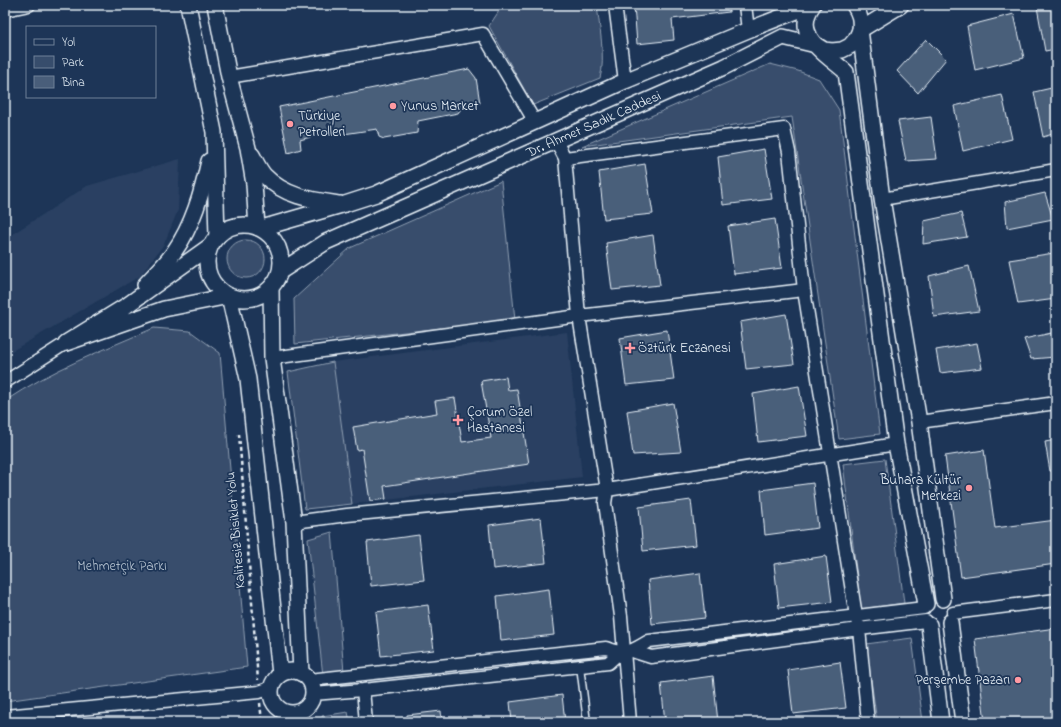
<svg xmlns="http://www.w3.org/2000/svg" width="1061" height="727" font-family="'Indie Flower',sans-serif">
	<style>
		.built { fill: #2a4162 }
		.green { fill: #374d6c; stroke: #909fb2 }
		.building { fill: #495e7a; stroke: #e8f1f8 }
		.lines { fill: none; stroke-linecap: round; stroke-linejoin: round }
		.service-casing { stroke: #e8f1f8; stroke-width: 9 }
		.minor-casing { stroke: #e8f1f8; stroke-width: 15 }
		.tertiary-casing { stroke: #e8f1f8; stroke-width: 18 }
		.path { stroke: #e8f1f8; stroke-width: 2.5; stroke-dasharray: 4 3; stroke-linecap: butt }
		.service { stroke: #1d3557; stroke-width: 6 }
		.minor { stroke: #1d3557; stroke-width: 12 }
		.tertiary { stroke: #1d3557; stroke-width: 15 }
		.poi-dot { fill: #ff9aa2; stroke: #1d3557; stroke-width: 1.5 }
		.labels { text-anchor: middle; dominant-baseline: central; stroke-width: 3.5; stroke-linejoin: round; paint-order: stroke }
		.poi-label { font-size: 14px; fill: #e8f1f8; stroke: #1d3557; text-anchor: start }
		.street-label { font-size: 14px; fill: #e8f1f8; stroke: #1d3557 }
		.park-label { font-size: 14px; fill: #b3c0ce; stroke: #1d3557 }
	</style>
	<rect width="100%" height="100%" fill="#1d3557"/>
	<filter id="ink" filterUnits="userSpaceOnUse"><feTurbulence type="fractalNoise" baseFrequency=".025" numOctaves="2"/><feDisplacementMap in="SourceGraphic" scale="8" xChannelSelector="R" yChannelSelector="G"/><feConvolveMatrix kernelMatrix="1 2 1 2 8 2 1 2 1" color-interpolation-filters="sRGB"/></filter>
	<g filter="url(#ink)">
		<path class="built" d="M180,159L178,210L164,244L140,276L5,355V239L87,186Z
			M567,332L582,477L352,504L333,362Z"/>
		<path class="green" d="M503,5H597C599,25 606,59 600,78L533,105L489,26Z
			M770,64L798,71L819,79L839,110L880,434L839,439L792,117L582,146Z
			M501,181L515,320L295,344L294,299L350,248Z
			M227 259a19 19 0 1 1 38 0a19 19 0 1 1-38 0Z
			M154,328L190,331L220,353L247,667L5,701V401C51,370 103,350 154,328Z
			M333,362L352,504L305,509L288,372Z
			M885,459L904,603L861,609L843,464Z
			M332,532L344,672L323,676L308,539Z
			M912,638L923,722H877L866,644Z
			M348,712L350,722H323L322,716Z"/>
		<path class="building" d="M634,5H729V12L672,19L674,40L637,44Z
			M1045,5H1056V49L1045,51L1037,7Z
			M1014,14L1024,58L975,70L967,26Z
			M926,39L946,59L918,93L897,71Z
			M469,69L476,78L480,103L463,106L458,113L418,121L417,133L384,139L379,137L377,129L337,135L331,131L300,140L301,149L288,153L279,107Z
			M1056,87V133L1043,137L1034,92Z
			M1002,95L1012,139L963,151L954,106Z
			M931,117L937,159L906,161L898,121Z
			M764,149L772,199L723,205L718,157Z
			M645,164L653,214L604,219L599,172Z
			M1045,193L1053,219L1007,228L1005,202Z
			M961,213L967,237L923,244L924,221Z
			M775,219L782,268L734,274L728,226Z
			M653,235L660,285L612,290L606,243Z
			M1054,253L1056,267V299L1018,304L1009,260Z
			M969,266L979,311L934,317L929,276Z
			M786,314L794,364L746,369L740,322Z
			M667,330L674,380L626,385L620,338Z
			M1056,332V357L1031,359L1024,339Z
			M977,343L982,368L940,373L936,350Z
			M506,377L508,390L517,389L529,464L384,486L386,499L370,501L362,449L357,450L353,427L437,413L435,401L455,398L462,442L491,438L481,381Z
			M799,386L807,436L758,442L753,394Z
			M673,403L681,452L633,455L627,411Z
			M1056,440V471H1050L1045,442Z
			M984,450L995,528L1056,520V564L961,577L945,456Z
			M813,483L818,528L765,535L761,490Z
			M691,500L696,545L643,551L639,507Z
			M541,518L546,563L493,569L489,525Z
			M419,535L424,580L371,586L367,542Z
			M826,556L832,602L779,608L774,564Z
			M700,573L705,618L652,624L648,580Z
			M549,589L554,635L501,641L497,596Z
			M428,605L434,650L381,656L376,612Z
			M1056,628V722H985L975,639Z
			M840,662L846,708L793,714L788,670Z
			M713,676L718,722H665L661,683Z
			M562,695L565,722H512L510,702Z
			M441,711L442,722H407V715Z"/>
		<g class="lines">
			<defs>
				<path id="service" d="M580,666L587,722"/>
				<path id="minor" d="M615,5L625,81
					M745,5L748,30
					M5,10L29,5
					M229,77L483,34L535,122
					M556,141L565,158L579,316L607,490L605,503L621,616L630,722
					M565,158L784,129L789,152L804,290L856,616L859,629L868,722
					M882,199L1056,170
					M272,358L579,316L804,290
					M5,382L66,343
					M919,422L1056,403
					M294,522L347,515L607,490L896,444
					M953,613L1056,600
					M632,651L651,657L859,629L926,621
					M309,680L606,648C627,656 630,652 649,641L924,608
					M363,690L366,722
					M313,694L363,690L608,663L619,653
					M5,716L259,692L271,688"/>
				<g id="tertiary">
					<path d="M188,5L214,132L217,237"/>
					<path d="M215,5L229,77L248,148L254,184L257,227"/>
					<path d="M813,5C791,35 826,54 846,72L896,444L926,604"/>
					<path d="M854,5C860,14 861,20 860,30L882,199L919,422L943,599"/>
					<path d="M252,155C256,162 260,171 265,176C285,197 313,200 340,204"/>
					<circle cx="244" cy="262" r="37"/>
					<path d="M262,228L345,204L376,194L625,81L748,30L812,5"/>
					<path d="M210,246L126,306L66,343L164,309L229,296L248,379L280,674"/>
					<path id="s1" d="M281,271L326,242L724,67L783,37L816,45L824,50L832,51L842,50L850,46L856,39L860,30L901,5"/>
					<path d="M145,285C155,274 166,264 174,252C193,225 202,193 209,161"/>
					<path d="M271,288L272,358L294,522L301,673"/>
					<path d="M950,622L963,722"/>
					<path d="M929,625L941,722"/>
					<circle cx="292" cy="692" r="21"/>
				</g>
			</defs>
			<use href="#service" class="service-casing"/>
			<use href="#minor" class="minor-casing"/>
			<use href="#tertiary" class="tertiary-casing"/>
			<path class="path" d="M239,434L258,680
				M260,703L262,722"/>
			<use href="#service" class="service"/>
			<use href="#minor" class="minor"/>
			<use href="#tertiary" class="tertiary"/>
		</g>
	</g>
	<g class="poi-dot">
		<circle cx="393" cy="106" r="4"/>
		<circle cx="290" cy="124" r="4"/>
		<path d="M628 342h4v4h4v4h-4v4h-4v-4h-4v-4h4z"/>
		<path d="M456 414h4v4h4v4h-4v4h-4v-4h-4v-4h4z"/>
		<circle cx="969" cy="488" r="4"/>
		<circle cx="1018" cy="680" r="4"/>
	</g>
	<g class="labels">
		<g class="poi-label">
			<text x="401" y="106">Yunus Market</text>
			<text x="298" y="116">Türkiye<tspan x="298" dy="16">Petrolleri</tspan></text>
			<text x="638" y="348">Öztürk Eczanesi</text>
			<text x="467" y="412">Çorum Özel<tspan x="467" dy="16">Hastanesi</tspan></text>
			<text x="961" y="480" text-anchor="end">Buhara Kültür<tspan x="961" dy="16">Merkezi</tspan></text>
			<text x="1010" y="680" text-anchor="end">Perşembe Pazarı</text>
		</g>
		<g class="street-label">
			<text stroke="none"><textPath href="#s1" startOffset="346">Dr. Ahmet Sadık Caddesi</textPath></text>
			<text transform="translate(236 530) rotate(-95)">Kalitesiz Bisiklet Yolu</text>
		</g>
		<g class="park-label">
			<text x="122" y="566">Mehmetçik Parkı</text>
		</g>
	</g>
	<rect width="1061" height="727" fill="none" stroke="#1d3557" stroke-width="20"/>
	<rect x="10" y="10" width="1041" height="707" fill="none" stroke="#e8f1f8" stroke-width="1.5" filter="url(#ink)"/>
	<rect x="26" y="26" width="130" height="72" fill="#1d3557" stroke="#6e8097"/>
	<rect x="34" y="39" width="20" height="6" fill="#1d3557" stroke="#6e8097"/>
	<text x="62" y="46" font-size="12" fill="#e8f1f8">Yol</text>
	<rect x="34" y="56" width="20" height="12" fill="#374d6c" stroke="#6e8097"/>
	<text x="62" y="66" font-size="12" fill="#e8f1f8">Park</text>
	<rect x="34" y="76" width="20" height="12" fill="#495e7a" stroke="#6e8097"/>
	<text x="62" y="86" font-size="12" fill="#e8f1f8">Bina</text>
</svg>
